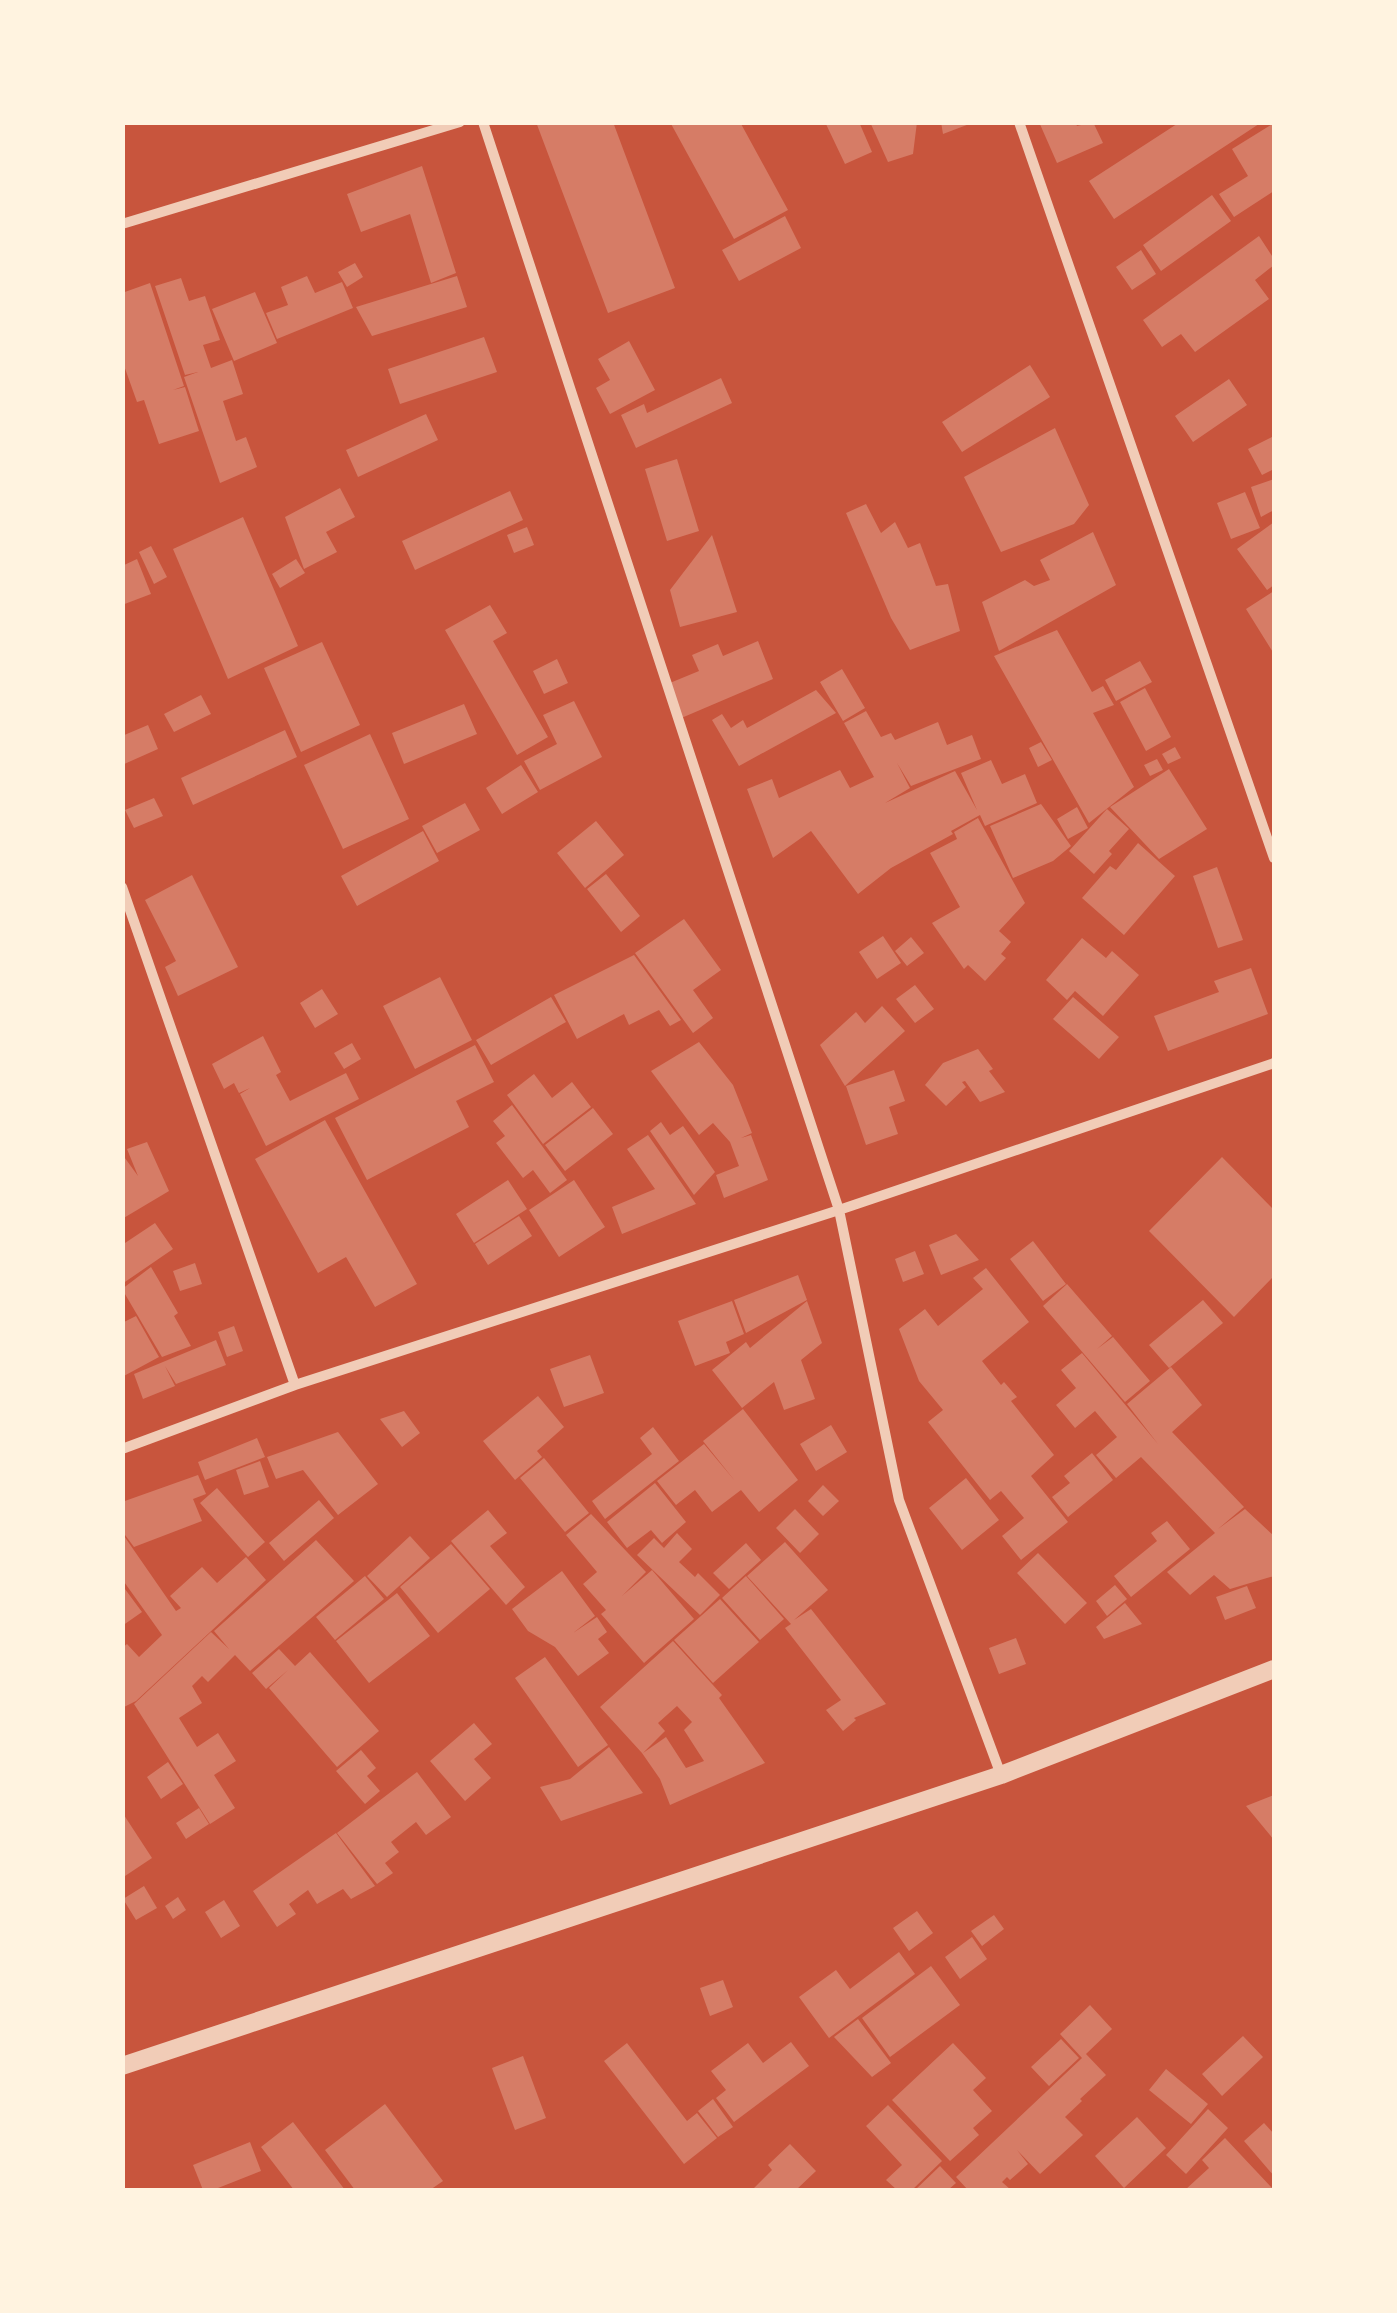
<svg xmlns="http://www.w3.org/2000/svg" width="1397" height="2313" font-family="'Fira Sans',sans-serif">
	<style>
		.building { fill: #d67c66; fill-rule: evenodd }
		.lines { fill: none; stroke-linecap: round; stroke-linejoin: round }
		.minor { stroke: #f1ccb7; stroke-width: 10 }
		.tertiary { stroke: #f1ccb7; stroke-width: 18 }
	</style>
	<rect width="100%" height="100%" fill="#c8553d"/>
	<path class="building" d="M536,122H613L675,288L608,313Z
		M670,122H740L788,210L734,239Z
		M825,122H859L872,152L845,164Z
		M870,122H917L913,154L888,162Z
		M941,122H972V123L943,134Z
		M1039,122H1075L1077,126L1093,122L1103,143L1057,163Z
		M1180,122H1262L1114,219L1089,181Z
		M1274,123V191L1234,217L1219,194L1248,176L1232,149Z
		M422,166L456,273L431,283L410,214L361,232L347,194Z
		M1212,195L1231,221L1161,271L1143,245Z
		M785,216L801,248L739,281L722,250Z
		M1259,236L1274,259V265L1255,280L1269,299L1195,352L1181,334L1162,347L1143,320Z
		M1141,250L1156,274L1132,290L1116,267Z
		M355,263L363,277L347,287L338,272Z
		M307,276L315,293L342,282L353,308L277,339L266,313L288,305L281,287Z
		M457,276L467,307L372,336L356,307Z
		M181,278L189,301L205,296L220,340L203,345L211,368L232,360L243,394L223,401L236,441L246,437L257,467L220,483L184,377L198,372L185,375L155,286Z
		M150,283L184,386L173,390L185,387L199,431L159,444L144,400L137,402L122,360V293Z
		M255,292L277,343L234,361L212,309Z
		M484,337L497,372L400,404L388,369Z
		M629,341L655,390L610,414L596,388L610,380L598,359Z
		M1030,365L1050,397L962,452L942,422Z
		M721,378L732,403L636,448L621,415L644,404L647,413Z
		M1229,379L1247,405L1193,442L1175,416Z
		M426,414L438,440L358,477L346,450Z
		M1055,428L1089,505L1074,524L1001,552L964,477Z
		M1274,436V469L1262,475L1248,449Z
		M677,459L699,531L667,541L645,469Z
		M1274,479V510L1261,517L1251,487Z
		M340,488L355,517L326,532L337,552L304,569L285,517Z
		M510,491L523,520L415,570L402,541Z
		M1245,492L1260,528L1231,539L1217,503Z
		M866,504L881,533L895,522L908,548L920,543L936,586L948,584L960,631L910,650L891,618L846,513Z
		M243,517L298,646L228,679L173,549Z
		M1274,522V585L1267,590L1237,549Z
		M527,527L534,545L514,553L507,535Z
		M1093,532L1116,585L999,651L982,602L1025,580L1034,586L1050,580L1040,560Z
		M712,535L737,612L680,627L670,590Z
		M151,546L167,577L154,584L139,552Z
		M137,559L151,594L122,605V566Z
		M296,559L305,573L280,588L272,574Z
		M1274,591V654L1246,609Z
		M490,605L507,633L493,641L548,737L517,755L445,630Z
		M1057,630L1092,692L1103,686L1114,705L1093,713L1134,787L1089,823L994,656Z
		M758,641L773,679L679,719L665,685L699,671L692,655L718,644L723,656Z
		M322,642L360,725L301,752L264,668Z
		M557,659L568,683L544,694L533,671Z
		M1140,661L1152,682L1116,701L1105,680Z
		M842,669L865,708L843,721L820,682Z
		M1145,688L1171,737L1146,751L1120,702Z
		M816,690L836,713L739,766L712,720L722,714L731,728L743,720L747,728Z
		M201,695L211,714L174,732L164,714Z
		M574,701L602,757L540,790L524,761L557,744L543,715Z
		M464,704L477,734L404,764L392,733Z
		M866,711L881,737L891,733L895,740L938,722L947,745L972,735L981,759L911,786L897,763L910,788L885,803L955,771L977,810L961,773L991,760L1002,784L1025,774L1037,803L985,826L980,815L951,831L953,834L891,868L858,894L811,831L773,858L747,789L772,779L779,798L840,770L850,788L874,777L844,723Z
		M148,725L158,749L122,765V736Z
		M285,730L297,757L193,805L181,778Z
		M370,734L409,819L343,849L304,765Z
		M1041,742L1052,760L1038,767L1029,748Z
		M1175,747L1181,758L1168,764L1162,754Z
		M1157,759L1163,770L1150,776L1144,765Z
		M521,765L538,792L502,814L486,788Z
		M1169,769L1207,829L1159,859L1110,807Z
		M154,798L163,816L134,828L125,810Z
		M465,803L480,830L437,853L422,826Z
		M1041,804L1071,846L1053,861L1013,878L990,826Z
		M1077,807L1088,828L1068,839L1057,819Z
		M1107,809L1129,829L1109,851L1112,854L1094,874L1069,851Z
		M978,818L1025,903L999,931L1011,942L1001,954L1006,958L985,981L968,965L964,969L932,923L960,907L930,853L957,839L954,832Z
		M596,821L624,855L585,888L557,853Z
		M423,831L439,861L357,906L341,876Z
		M1138,843L1175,876L1124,935L1082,898L1110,866L1116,870Z
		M1217,867L1243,940L1218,948L1193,876Z
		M606,874L640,916L621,932L587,889Z
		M192,875L238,967L178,996L165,967L176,961L145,900Z
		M684,919L721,970L693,990L713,1018L693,1033L635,953Z
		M883,936L901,963L877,979L859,952Z
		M911,937L924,953L907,966L895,951Z
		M1082,938L1106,958L1112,951L1139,975L1103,1016L1075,991L1067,1000L1046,980Z
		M634,955L681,1020L670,1026L659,1010L629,1025L624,1014L577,1039L554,995Z
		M1251,968L1268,1014L1168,1051L1154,1016L1219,992L1214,981Z
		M440,977L472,1040L415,1069L383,1006Z
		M915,985L934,1009L915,1023L896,999Z
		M322,989L338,1014L315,1028L300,1003Z
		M551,997L566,1022L491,1065L476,1040Z
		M1073,997L1119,1037L1099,1059L1053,1019Z
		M882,1006L905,1031L845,1086L820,1045L856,1012L865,1023Z
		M263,1036L281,1072L276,1075L290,1101L346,1073L359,1099L266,1146L240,1094L250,1088L239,1093L234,1083L224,1089L212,1064Z
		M699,1042L733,1085L752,1133L741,1138L751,1135L768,1180L724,1198L716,1175L739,1166L730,1142L713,1123L699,1135L651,1071Z
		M352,1043L361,1059L344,1069L334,1053Z
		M475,1045L494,1082L456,1101L469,1127L367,1180L335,1118Z
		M978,1049L993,1069L989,1071L1005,1092L980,1102L965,1081L962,1082L966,1087L946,1106L925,1085L943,1063Z
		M894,1070L905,1101L889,1107L898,1134L866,1145L846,1086Z
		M534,1074L552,1098L572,1082L591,1107L543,1144L507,1095Z
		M512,1105L567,1180L550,1193L533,1170L523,1178L496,1143L505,1136L493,1121Z
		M593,1108L613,1134L565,1171L545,1145Z
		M325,1120L417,1284L375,1307L346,1257L318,1273L255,1159Z
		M661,1122L670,1135L683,1126L715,1172L694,1195L650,1131Z
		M648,1135L696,1204L622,1234L612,1207L655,1189L627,1149Z
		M147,1142L169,1191L122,1219V1154L138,1176L127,1149Z
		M1222,1157L1274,1210V1276L1234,1317L1149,1231Z
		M508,1180L527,1209L474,1243L456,1214Z
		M574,1180L605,1227L559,1257L529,1210Z
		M519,1216L532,1236L488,1265L475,1244Z
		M155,1223L173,1249L122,1284V1245Z
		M956,1234L979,1260L941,1275L929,1245Z
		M1033,1241L1066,1284L1043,1301L1010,1259Z
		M915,1251L924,1274L903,1282L895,1259Z
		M195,1263L202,1284L180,1291L173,1271Z
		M151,1267L178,1313L174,1316L191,1346L162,1357L122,1289Z
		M986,1268L1029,1322L982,1361L1001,1385L1004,1382L1017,1397L1011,1401L1054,1455L1031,1476L1068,1522L1021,1560L1002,1536L1024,1518L1001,1491L990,1500L928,1422L943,1410L919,1381L899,1329L925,1309L938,1326L983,1289L973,1278Z
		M798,1275L807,1300L746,1333L734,1300Z
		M1067,1284L1112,1336L1097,1349L1113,1337L1150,1381L1125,1402L1043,1306Z
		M1203,1300L1223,1323L1169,1368L1149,1345Z
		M732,1301L744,1334L726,1342L730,1353L695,1366L678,1321Z
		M807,1301L822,1343L801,1360L815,1399L784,1410L774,1382L742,1408L712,1370L746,1342L750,1348Z
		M136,1316L159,1357L122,1377V1323Z
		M234,1326L243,1351L227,1357L218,1332Z
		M216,1340L226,1365L176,1384L165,1366L175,1386L143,1399L134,1374Z
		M1082,1353L1158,1444L1127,1404L1171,1367L1202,1405L1172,1432L1244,1507L1218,1529L1245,1509L1274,1536V1576L1230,1589L1214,1575L1190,1595L1167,1572L1215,1533L1141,1457L1116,1478L1096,1455L1117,1437L1095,1411L1075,1428L1056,1405L1076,1388L1061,1370Z
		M590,1355L604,1393L564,1407L550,1369Z
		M538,1396L564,1427L537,1451L542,1457L515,1480L483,1441Z
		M743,1409L798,1480L759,1512L741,1490L712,1512L695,1490L676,1505L657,1481L704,1444L735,1481L703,1441Z
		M404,1411L420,1433L402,1447L380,1419Z
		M831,1425L847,1452L816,1471L800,1444Z
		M653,1427L679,1461L605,1519L592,1501L652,1454L640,1438Z
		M338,1432L378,1484L338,1515L303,1470L276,1479L267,1457Z
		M257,1438L265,1457L205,1480L198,1462Z
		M1092,1453L1113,1480L1068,1517L1052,1497L1070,1483L1064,1476Z
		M544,1458L589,1513L565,1532L520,1478Z
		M260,1461L269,1487L244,1495L236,1470Z
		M198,1475L206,1494L193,1499L202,1521L134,1547L122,1531V1502Z
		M966,1478L999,1520L962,1550L929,1508Z
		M655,1483L686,1522L662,1543L651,1530L627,1548L607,1522Z
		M823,1485L839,1501L823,1516L808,1501Z
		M217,1488L265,1542L248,1557L200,1503Z
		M319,1500L334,1518L284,1561L269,1543Z
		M795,1509L819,1534L800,1553L776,1528Z
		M488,1510L507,1533L490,1546L525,1587L506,1605L451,1541Z
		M591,1514L646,1572L622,1596L652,1570L694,1619L644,1663L601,1614L606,1610L583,1584L597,1572L566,1535Z
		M1167,1521L1190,1549L1131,1597L1114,1576L1157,1541L1151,1533Z
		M122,1533L176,1611L181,1608L170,1596L202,1567L217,1583L246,1557L266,1580L136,1701L122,1708V1648L127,1644L139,1657L162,1635L122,1579Z
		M677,1533L692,1549L679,1562L695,1577L698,1573L720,1595L700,1615L637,1555L654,1538L664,1548Z
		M410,1536L430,1558L387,1597L367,1576Z
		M316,1540L354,1581L250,1671L235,1655L208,1682L202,1676L192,1686L202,1703L179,1718L197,1747L218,1733L236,1761L214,1775L235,1808L210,1824L134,1704L211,1632L229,1649L214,1631Z
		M785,1542L828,1590L794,1620L811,1609L886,1704L854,1718L856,1720L843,1731L826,1710L841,1700L785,1628L791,1624L747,1576Z
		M746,1543L761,1560L729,1589L713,1573Z
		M451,1544L490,1589L438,1633L400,1587Z
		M1038,1553L1087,1603L1065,1624L1017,1573Z
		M562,1571L595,1616L573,1633L597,1617L607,1632L598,1639L609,1653L578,1676L555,1647L528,1631L512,1609Z
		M365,1576L384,1599L335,1640L316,1617Z
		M746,1576L784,1619L760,1640L722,1598Z
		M122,1585L142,1612L122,1626Z
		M1115,1585L1127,1599L1107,1616L1096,1601Z
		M1247,1586L1256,1608L1225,1620L1216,1597Z
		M397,1593L430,1636L369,1683L336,1641Z
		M720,1599L759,1642L713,1683L674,1640Z
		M1125,1603L1142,1624L1104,1639L1096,1627Z
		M1016,1638L1026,1664L999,1674L989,1648Z
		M673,1641L722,1695L719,1698L765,1763L670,1805L660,1779L642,1753L600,1707ZM677,1706L692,1722L684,1730L704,1761L686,1768L666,1737L643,1753L665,1731L658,1723Z
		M279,1649L295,1666L310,1652L379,1731L337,1767L269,1688L288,1670L266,1689L252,1673Z
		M545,1657L608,1745L578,1767L515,1678Z
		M474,1723L492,1744L474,1759L491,1778L465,1801L430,1761Z
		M609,1747L643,1793L561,1821L540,1787L570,1779Z
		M361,1750L376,1768L367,1776L380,1791L365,1804L336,1771Z
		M168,1762L183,1784L161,1799L147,1777Z
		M417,1772L451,1817L426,1835L416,1822L391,1842L399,1852L385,1863L393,1873L377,1884L337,1833Z
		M1274,1795V1840L1246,1806Z
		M199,1808L209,1824L186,1839L176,1823Z
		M122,1812L152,1858L122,1878Z
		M336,1833L375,1886L351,1899L343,1889L317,1904L308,1890L289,1904L296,1914L277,1927L253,1891Z
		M144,1886L157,1908L136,1920L123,1899Z
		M178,1897L186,1910L173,1919L165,1906Z
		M224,1900L240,1926L221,1938L205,1912Z
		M917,1911L933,1933L909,1951L893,1928Z
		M994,1915L1004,1929L982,1946L971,1931Z
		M972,1937L987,1959L960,1979L945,1957Z
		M899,1952L915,1974L829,2038L799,1997L836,1970L850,1989Z
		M931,1966L960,2005L890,2057L862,2018Z
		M723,1980L733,2007L710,2016L700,1988Z
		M1090,2005L1112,2029L1086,2054L1106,2075L1080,2099L1082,2101L1065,2117L1083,2135L1040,2174L1017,2150L1028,2164L1010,2180L1007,2177L1002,2182L1011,2190H968L956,2177L1082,2058L1060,2034Z
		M858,2019L891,2063L872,2077L834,2037Z
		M1243,2036L1263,2057L1222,2096L1202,2074Z
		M1061,2039L1079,2058L1049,2086L1031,2067Z
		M791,2042L809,2066L734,2122L716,2098L726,2090L711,2071L748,2043L763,2063Z
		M627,2043L687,2121L697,2113L717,2138L684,2164L604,2061Z
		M953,2043L986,2078L973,2090L992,2111L973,2128L979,2135L950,2161L892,2100Z
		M523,2056L546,2118L515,2130L492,2068Z
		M1166,2069L1208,2104L1191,2124L1149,2090Z
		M713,2099L733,2127L718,2137L698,2111Z
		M385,2104L443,2181L430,2190H355L325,2150Z
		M888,2105L942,2161L912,2190H897L886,2180L902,2165L866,2126Z
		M1208,2109L1228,2128L1186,2174L1166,2155Z
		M1137,2117L1166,2148L1124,2188L1095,2156Z
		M293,2122L345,2190H294L261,2147Z
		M1264,2123L1274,2134V2176L1244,2141Z
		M1225,2138L1274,2190H1185L1209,2168L1202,2160Z
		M250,2142L261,2171L213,2190H203L193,2165Z
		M790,2144L816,2171L796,2190H752L772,2170L768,2165Z
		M940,2166L956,2183L948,2190H915Z"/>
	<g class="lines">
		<path class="minor" d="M483,122L839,1210L899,1500L1001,1775
			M1019,122L1274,858
			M122,224L460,122
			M122,887L295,1385
			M122,1449L295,1385L839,1210L1274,1063"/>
		<path class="tertiary" d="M122,2066L1001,1775L1274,1669"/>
	</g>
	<rect width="1397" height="2313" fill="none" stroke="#fff3e0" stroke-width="250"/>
</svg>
